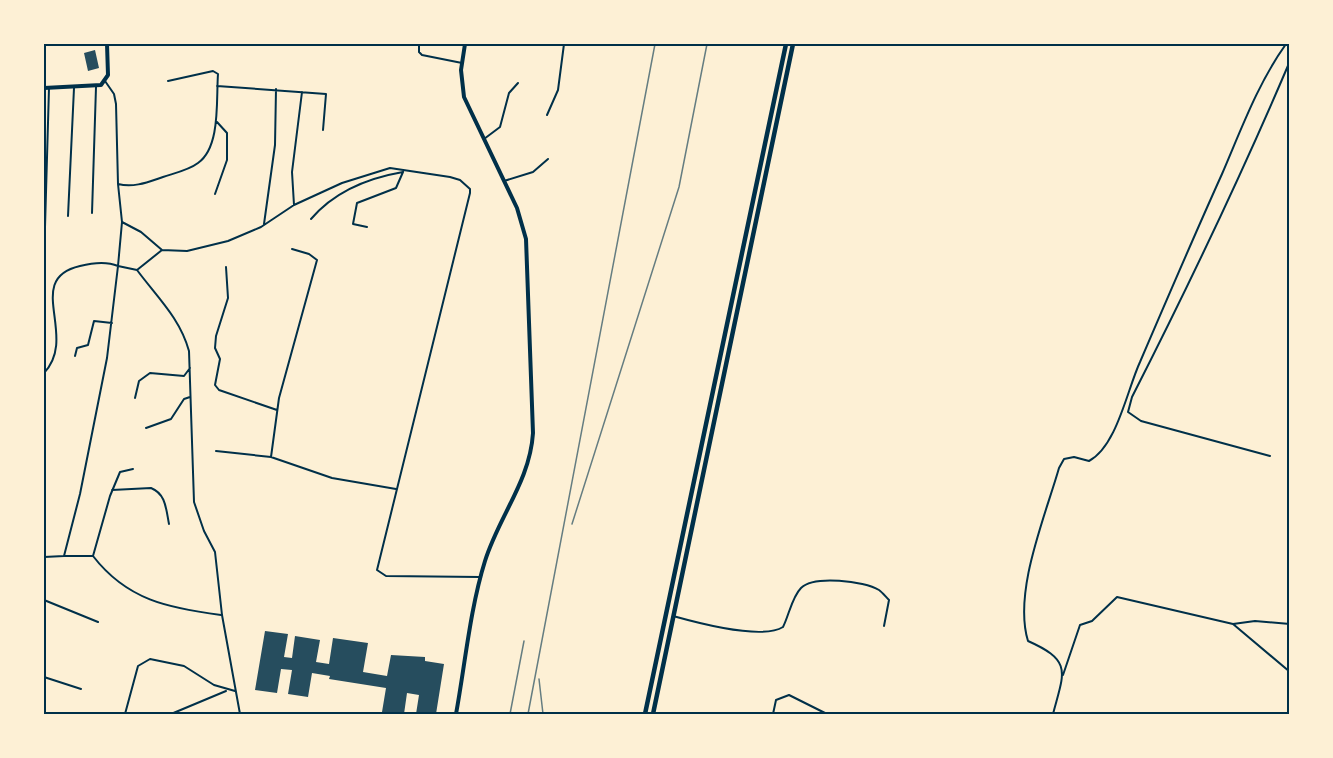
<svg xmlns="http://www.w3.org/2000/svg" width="1333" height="758" font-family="'Noto Serif',serif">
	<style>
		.building { fill: #264d5e }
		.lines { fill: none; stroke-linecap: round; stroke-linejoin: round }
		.minor { stroke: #003049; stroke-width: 2 }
		.secondary { stroke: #003049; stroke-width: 4 }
		.trunk { stroke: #003049; stroke-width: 4.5 }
		.rail { stroke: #657d81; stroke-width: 1.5 }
		.neatline { fill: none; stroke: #003049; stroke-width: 2 }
	</style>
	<rect width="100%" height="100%" fill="#fdf0d5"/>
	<path class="building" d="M95,50L99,68L88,71L84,53Z
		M265,631L288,634L284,657L292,658L295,636L320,640L316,662L329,664L333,638L368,643L363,672L387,676L391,655L425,657V661L444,664L436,714H416L419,695L407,693L404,714L382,712L386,688L329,679L330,676L312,673L308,697L288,694L292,670L281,669L277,693L255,690Z"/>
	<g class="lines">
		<path class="minor" d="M419,44V52L422,55L462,63
			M105,81L114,94L116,104L118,184C134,188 148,182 163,177C175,173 189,170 198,163C221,147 216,99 218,74L213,71L168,81
			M217,86L326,94L323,130
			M547,115L558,90L564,44
			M484,139L500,127L509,93L518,83
			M504,181L533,172L548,159
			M118,184L122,222L141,232L162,250
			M215,194L227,160V133L217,122
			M294,205L292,172L302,92
			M92,213L96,87
			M68,216L74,88
			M311,219C334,192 368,178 403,172
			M264,224L275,145L276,89
			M45,227L49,88
			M367,227L353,224L357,203L396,188L403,172
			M226,267L228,298L216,336L215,348L220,359L215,385L219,390L277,410
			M137,270C157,297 180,318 189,351L194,502L204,531L215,552L222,615L240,714
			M75,356L77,348L88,345L94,321L112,323
			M44,373C79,336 23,279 80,266C92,263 106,261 118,266L122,222
			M135,398L139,381L150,373L184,376L190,368
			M146,428L171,419L184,399L190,397
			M216,451L271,457L279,398L317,260L309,254L292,249
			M1270,456L1141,421L1128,412L1132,397C1188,287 1241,176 1290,61
			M271,457L332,478L396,489
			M112,490L151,488C166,494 166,509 169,524
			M64,556H93L110,496L120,472L133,469
			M93,556C127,600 168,608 221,615
			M44,557L64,556L80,494L107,358L118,266L137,270L162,250L187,251L228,241L261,227L294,205L342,183L390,168L450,177L460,180L470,189V193L377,570L386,576L480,577
			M44,600L98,622
			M673,616C698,623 762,640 783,627C789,615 792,597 801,588C814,575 864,581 879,590C882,592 886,597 889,600L884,626
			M1233,624L1255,621L1290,624
			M1063,675L1080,625L1092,621L1117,597L1233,624L1290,672
			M44,677L81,689
			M125,714L138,666L150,659L184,666L214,685L235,691
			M171,714L226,691
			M773,714L776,700L789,695L827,714
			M1053,714C1064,672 1073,661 1028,641C1013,592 1045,517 1059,468L1064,459L1074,457L1089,461C1117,446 1127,390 1140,362C1167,299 1194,236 1222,174C1241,130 1258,83 1286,44"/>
		<path class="secondary" d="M44,88L101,85L108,75L107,44
			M456,714C465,665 470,609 485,561C499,516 530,481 533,433L526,239L517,208L464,97L461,70L465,44"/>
		<path class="trunk" d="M645,714L786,44
			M653,714L793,44"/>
		<path class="rail" d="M572,524L679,187L707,44
			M539,679L543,714
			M510,714L524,641
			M528,714L655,44"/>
	</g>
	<rect width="1333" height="758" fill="none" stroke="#fdf0d5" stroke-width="90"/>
	<rect x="45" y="45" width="1243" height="668" class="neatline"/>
</svg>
